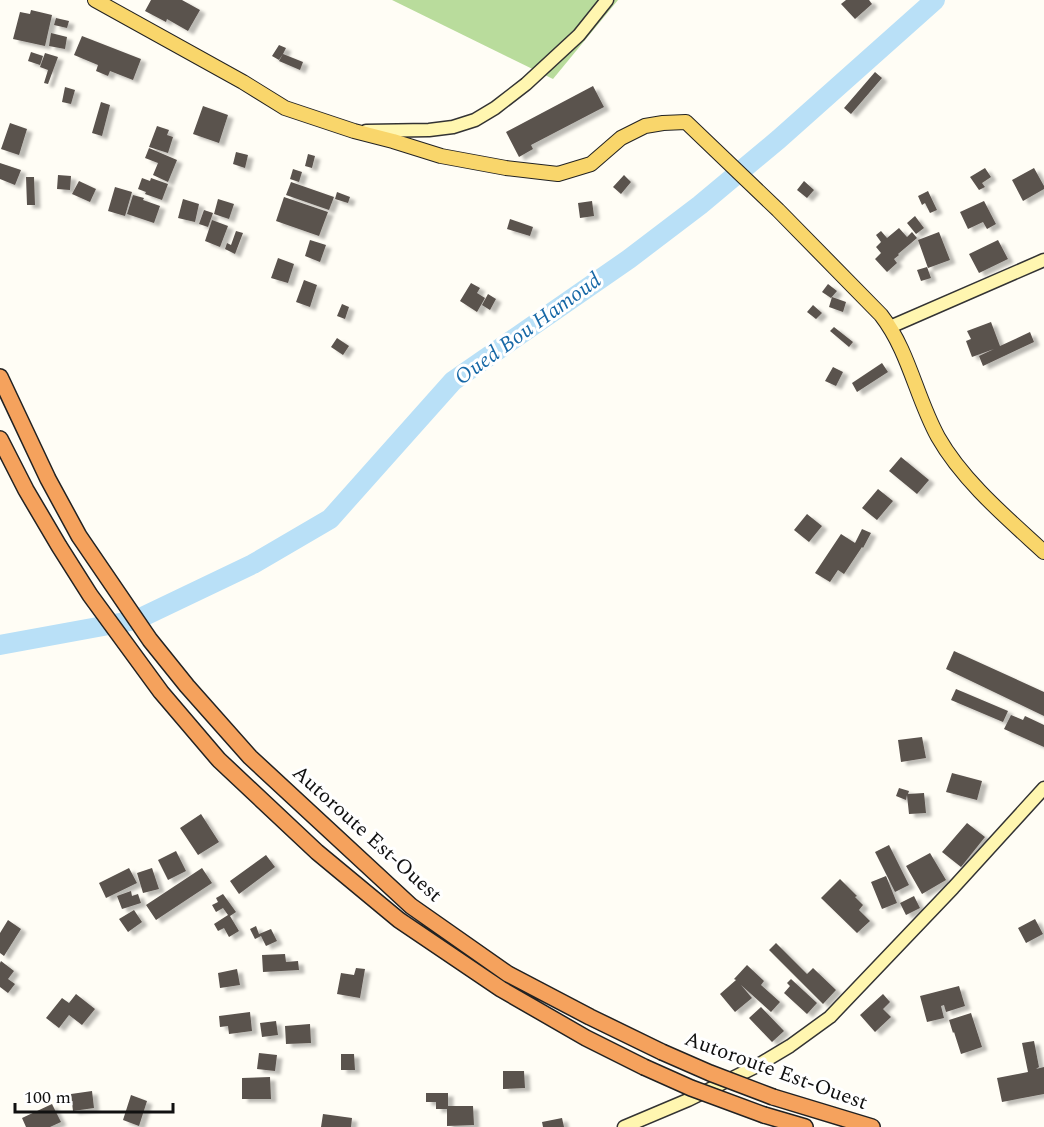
<svg xmlns="http://www.w3.org/2000/svg" width="1044" height="1127" font-family="Spectral,serif">
	<style>
		.forest { fill: #b9dc9c }
		.lines { fill: none; stroke-linecap: round; stroke-linejoin: round }
		.river { stroke: #b9e0f7; stroke-width: 20 }
		.building { fill: #5a524d; filter: url(#shadow) }
		.secondary-casing { stroke: #333; stroke-width: 15 }
		.primary-casing { stroke: #222; stroke-width: 16 }
		.motorway-casing { stroke: #222; stroke-width: 18 }
		.secondary { stroke: #fff6b0; stroke-width: 12 }
		.primary { stroke: #f9d66b; stroke-width: 14 }
		.motorway { stroke: #f5a25d; stroke-width: 15 }
		.motorway-bridge-casing { stroke: #222; stroke-width: 18; stroke-linecap: butt }
		.motorway-bridge { stroke: #f5a25d; stroke-width: 15 }
		.labels { text-anchor: middle; dominant-baseline: central; stroke-width: 6; stroke-linejoin: round; paint-order: stroke }
		.street-label { font-size: 21px; fill: #111; stroke: #fff }
		.water-label { font-size: 22px; font-style: italic; fill: #1768a6; stroke: #fff }
	</style>
	<defs>
		<filter id="shadow"><feDropShadow dx="5.5" dy="3.5" stdDeviation="1.5" flood-color="#0004"/></filter>
	</defs>
	<rect width="100%" height="100%" fill="#fffdf5"/>
	<path class="forest" d="M392,0H618L553,79Z"/>
	<g class="lines">
		<path class="river" d="M0,645L136,620L253,564L330,519L453,381L629,259L700,205L779,139L935,0"/>
	</g>
	<path class="building" d="M151,0H182L200,10L188,31L167,19L166,22L145,11Z
		M846,0H869L872,4L855,19L841,4Z
		M31,10L52,15L45,46L13,39L20,12L30,14Z
		M56,18L69,21L67,28L54,25Z
		M51,33L67,37L65,49L49,46Z
		M82,36L141,59L133,80L110,71L108,76L96,71L98,65L74,55Z
		M279,45L286,48L283,54L303,62L300,70L279,61L283,54L279,60L272,56Z
		M31,52L43,56L40,65L28,61Z
		M45,53L58,57L48,84L44,83L48,70L40,67Z
		M875,72L882,78L851,114L844,108Z
		M593,86L604,107L531,145L533,149L519,157L506,132Z
		M65,87L75,90L71,104L62,102Z
		M101,102L110,105L102,136L92,133Z
		M203,106L228,115L219,143L193,134Z
		M10,123L27,129L19,155L1,149Z
		M157,126L169,130L167,135L173,137L168,153L149,147Z
		M149,148L177,160L168,182L153,175L158,163L145,158Z
		M236,152L248,155L245,168L233,164Z
		M308,154L315,156L312,168L305,166Z
		M0,163L21,170L15,185L0,179Z
		M985,168L991,177L982,183L985,187L979,190L970,177Z
		M1034,168L1044,186V189L1023,201L1012,180Z
		M293,169L302,172L299,182L290,179Z
		M58,175L71,176L70,190L57,189Z
		M624,175L631,182L621,194L613,187Z
		M26,177H34L35,205H27Z
		M142,178L150,181L151,178L168,184L162,200L145,194L146,192L138,189Z
		M79,181L96,189L90,202L72,194Z
		M804,181L814,190L807,198L797,190Z
		M291,182L334,197L329,210L286,195Z
		M115,187L132,192L125,216L108,211Z
		M928,191L937,210L930,213L925,203L922,205L918,196Z
		M337,192L350,197L348,203L335,199Z
		M133,195L144,198L143,200L160,206L154,223L127,214Z
		M284,197L328,212L319,236L276,221Z
		M183,199L199,204L195,222L178,218Z
		M218,199L234,204L229,219L214,214Z
		M592,201L594,216L580,218L578,203Z
		M984,201L996,224L987,229L983,222L968,229L960,212Z
		M204,210L213,213L208,227L199,224Z
		M915,216L924,228L916,234L907,223Z
		M510,219L533,227L530,236L507,229Z
		M212,220L228,226L220,247L205,241Z
		M899,228L907,237L912,232L917,238L898,254L899,255L894,259L897,263L887,272L875,259L881,253L876,247L881,242L876,235L881,231L887,238Z
		M236,231L243,233L235,254L225,249L227,243L231,245Z
		M939,232L950,260L928,268L918,240Z
		M310,240L326,245L320,262L305,256Z
		M998,240L1008,259L979,273L969,254Z
		M278,258L294,264L288,283L271,278Z
		M927,267L931,278L921,281L917,270Z
		M304,280L317,285L310,307L296,302Z
		M471,283L480,288L477,293L485,298L477,312L460,301Z
		M828,284L837,291L831,298L822,292Z
		M488,294L496,299L490,310L482,305Z
		M832,297L846,302L843,312L829,307Z
		M342,304L349,307L345,319L337,316Z
		M813,305L822,313L816,319L807,312Z
		M991,322L1000,346L1030,332L1034,342L983,366L979,356L994,349L972,357L966,341L971,339L967,331Z
		M834,327L853,342L849,347L830,331Z
		M337,338L349,346L343,355L331,347Z
		M882,363L888,372L857,392L852,383Z
		M833,367L843,372L836,386L825,381Z
		M901,457L929,480L917,494L889,471Z
		M878,489L893,501L877,520L862,508Z
		M807,514L822,526L809,542L794,530Z
		M862,529L871,533L863,548L862,547L844,574L838,570L830,582L815,573L841,534L855,543Z
		M954,651L1044,692V716L946,669Z
		M956,689L1008,711L1003,722L951,700Z
		M1011,715L1023,720L1025,716L1044,725V747L1004,729Z
		M922,737L926,758L901,762L898,740Z
		M952,773L982,781L977,800L946,792Z
		M899,788L909,791L908,794L924,793L926,813L909,814L907,795L906,800L896,796Z
		M201,814L219,842L198,855L180,828Z
		M967,823L985,837L961,867L942,852Z
		M889,845L909,885L895,892L875,852Z
		M176,851L186,871L168,880L158,860Z
		M930,853L946,880L922,894L906,866Z
		M266,855L275,867L239,894L230,881Z
		M129,868L137,883L106,898L99,883Z
		M152,868L159,889L143,893L137,873Z
		M202,868L212,883L156,920L146,905Z
		M886,876L897,903L882,909L871,882Z
		M840,879L857,896L855,897L863,905L859,910L870,921L857,933L821,898Z
		M131,891L132,896L138,894L141,903L122,909L117,896Z
		M223,894L236,912L230,916L239,931L229,937L224,928L218,931L214,924L228,915L223,908L216,912L212,905L218,902L216,898Z
		M914,896L920,908L906,915L900,903Z
		M134,910L142,922L128,932L119,919Z
		M1035,919L1043,934L1026,943L1018,928Z
		M8,920L21,929L4,956L0,953V933Z
		M256,926L259,934L271,929L277,941L266,946L261,936L255,939L250,929Z
		M776,943L807,974L813,968L836,990L823,1004L769,950Z
		M285,954L286,962L298,961L299,970L263,972L262,955Z
		M1,961L14,971L8,979L15,984L8,993L0,987V963Z
		M747,965L764,981L761,985L780,1002L771,1012L741,985L752,998L735,1012L720,994L736,980L734,979Z
		M356,968L365,969L360,998L337,994L341,973L354,975Z
		M237,969L240,985L220,988L218,973Z
		M791,979L817,1003L807,1014L784,993L790,986L787,983Z
		M959,986L965,1006L946,1012L944,1005L941,1006L944,1018L927,1022L920,996Z
		M76,994L95,1009L82,1025L69,1015L59,1028L46,1018L62,998L69,1003Z
		M883,994L890,1002L883,1009L891,1017L875,1032L860,1015Z
		M761,1007L784,1031L772,1042L749,1018Z
		M250,1012L252,1031L229,1034L228,1026L220,1027L219,1016Z
		M971,1013L982,1047L961,1054L954,1032L953,1033L949,1020Z
		M276,1021L278,1035L262,1037L260,1023Z
		M310,1024L311,1043L286,1044L285,1026Z
		M1034,1041L1039,1067L1036,1069L1044,1067V1094L1002,1102L997,1078L1028,1072L1022,1043Z
		M259,1053L277,1055L275,1071L257,1069Z
		M341,1054H354L355,1070H341Z
		M503,1071H524L525,1088L503,1089Z
		M270,1077L271,1099H242V1078Z
		M92,1091L94,1108L73,1111L71,1094Z
		M426,1093H448V1106H473L474,1125L447,1126V1109H436V1102H426Z
		M131,1095L147,1101L139,1126L123,1120Z
		M52,1104L61,1122L50,1127H26L22,1118Z
		M323,1114L352,1118L351,1127H321Z
		M562,1118L564,1127H543L542,1122Z"/>
	<g class="lines">
		<defs>
			<path id="secondary" d="M366,131L429,130L453,127L475,120L495,108L526,84L579,35L607,0
				M890,327L1044,260
				M624,1127L688,1100L755,1067L790,1046L830,1017L953,888L1044,788"/>
			<path id="primary" d="M95,0L243,82L285,108L354,131L393,141L441,156L506,168L558,174L591,164L621,138L645,126L663,123L686,122L778,210L881,315C909,351 916,397 938,437C963,481 1007,518 1044,552"/>
			<path id="motorway" d="M0,377L48,479L79,536L150,640L187,686L250,757L411,906L508,974L590,1017L662,1052
				M0,439L26,490L59,546L90,595L161,692L219,760L317,852L399,920L501,989L586,1038L644,1067
				M773,1097L872,1127
				M764,1115L805,1127"/>
		</defs>
		<use href="#secondary" class="secondary-casing"/>
		<use href="#primary" class="primary-casing"/>
		<use href="#motorway" class="motorway-casing"/>
		<use href="#secondary" class="secondary"/>
		<use href="#primary" class="primary"/>
		<use href="#motorway" class="motorway"/>
		<defs>
			<path id="motorway-bridge" d="M662,1052L710,1073L773,1097
				M644,1067L691,1088L764,1115"/>
		</defs>
		<use href="#motorway-bridge" class="motorway-bridge-casing"/>
		<use href="#motorway-bridge" class="motorway-bridge"/>
	</g>
	<g class="labels">
		<g class="street-label">
			<text transform="translate(367 834) rotate(42)">Autoroute Est-Ouest</text>
			<text transform="translate(776 1071) rotate(20)">Autoroute Est-Ouest</text>
		</g>
		<g class="water-label">
			<text transform="translate(528 329) rotate(-36)">Oued Bou Hamoud</text>
		</g>
	</g>
	<path d="M15 1103v9h158v-9" fill="none" stroke="#111111" stroke-width="3"/>
	<text x="24" y="1103" font-size="18" fill="#111111" stroke="#ffffff" stroke-width="4.5" paint-order="stroke">100 m</text>
</svg>
